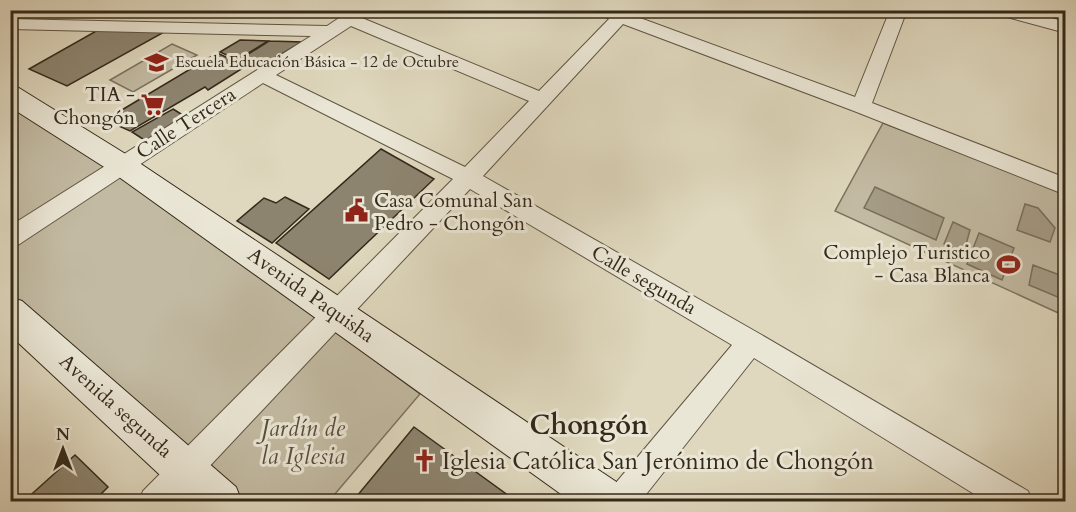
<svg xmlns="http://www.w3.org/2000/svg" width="1076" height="512" font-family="Cardo,serif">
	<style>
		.green { fill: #c2baa2; stroke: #7b725e; stroke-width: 1.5 }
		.water { fill: #a59c86; stroke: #786e5b; stroke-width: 1.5 }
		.building { fill: #8d846f; stroke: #34291a; stroke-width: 1.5 }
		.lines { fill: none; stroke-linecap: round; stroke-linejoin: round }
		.minor-casing { stroke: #5f5543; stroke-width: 2 }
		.secondary-casing { stroke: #34291a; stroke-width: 2 }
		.minor { fill: #eae6d5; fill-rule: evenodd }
		.secondary { fill: #eae6d5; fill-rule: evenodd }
		.labels { text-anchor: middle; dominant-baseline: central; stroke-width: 6; stroke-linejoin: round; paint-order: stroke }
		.far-poi-label { font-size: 16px; fill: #34291a; stroke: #eae6d5; text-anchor: start }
		.poi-label { font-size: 20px; fill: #34291a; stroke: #eae6d5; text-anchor: end }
		.street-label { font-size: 20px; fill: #34291a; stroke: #eae6d5 }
		.near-park-label { font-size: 24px; font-style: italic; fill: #584d3c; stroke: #eae6d5 }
		.near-poi-label { font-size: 24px; fill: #34291a; stroke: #eae6d5; text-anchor: start }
		.near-quarter-label { font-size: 27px; font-weight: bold; fill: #34291a; stroke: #eae6d5 }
	</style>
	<rect width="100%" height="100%" fill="#dfd8be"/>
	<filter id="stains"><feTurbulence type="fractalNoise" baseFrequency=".00333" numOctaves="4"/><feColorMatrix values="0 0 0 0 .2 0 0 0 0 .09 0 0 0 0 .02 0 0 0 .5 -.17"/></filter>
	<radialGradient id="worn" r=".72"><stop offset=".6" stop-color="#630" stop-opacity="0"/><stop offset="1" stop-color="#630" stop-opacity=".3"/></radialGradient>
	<path class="green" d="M172,44L197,55L133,92L110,80Z
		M10,101L109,164L10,228Z
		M883,123L1065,193V316L835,211Z
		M123,173L319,318L182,453L11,301V248Z
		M332,329L420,394L329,501H238L198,465Z"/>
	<path class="water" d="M875,187L944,218L936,240L864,208Z
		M1025,204L1038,208L1055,228L1050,242L1017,230Z
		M953,222L970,230L964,252L944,244Z
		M979,233L1014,248L1002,280L967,264Z
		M1033,265L1065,277L1060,298L1029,285Z"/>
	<path class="building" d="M98,30L166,31L67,86L29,69Z
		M240,40L268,41L237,60L220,52Z
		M269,41L302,42L258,68L239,60Z
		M217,53L246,66L208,90L205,87L130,131L105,120Z
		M173,109L186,117L146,141L132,132Z
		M381,149L434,179L329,279L276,243Z
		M285,197L309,209L272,243L237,221L264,198L276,203Z
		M414,427L509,496L505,502H352Z
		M75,455L108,487L93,502H23Z"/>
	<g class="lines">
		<defs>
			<path id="minor" d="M351,10H371L362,18L539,91L609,19L594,10H635L632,15L855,97L890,10H907L872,103L1066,178V195L854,111L623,24L483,176L760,334L1028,491L1032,502H987L754,358L640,502H605L609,491L732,345L470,189L176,502H139L143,491L453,179L263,83L18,245L10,247V226L311,36L10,29V19L327,26ZM351,26L529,101L465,167L276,75Z
				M994,10H1023L1066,22V33L996,14Z"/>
			<path id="secondary" d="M10,85L19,88L132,158L624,487L630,502H572L112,172L10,107Z
				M10,297L22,301L236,487L242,502H189L10,335Z"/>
		</defs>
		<use href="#minor" class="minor-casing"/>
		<use href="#secondary" class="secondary-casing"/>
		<use href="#minor" class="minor"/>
		<use href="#secondary" class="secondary"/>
	</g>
	<defs>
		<symbol id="school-bare" viewBox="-9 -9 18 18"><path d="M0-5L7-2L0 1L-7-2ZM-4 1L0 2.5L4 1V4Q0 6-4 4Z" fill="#8f2418" stroke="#eae6d5" stroke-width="2.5" paint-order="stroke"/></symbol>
		<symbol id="supermarket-bare" viewBox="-9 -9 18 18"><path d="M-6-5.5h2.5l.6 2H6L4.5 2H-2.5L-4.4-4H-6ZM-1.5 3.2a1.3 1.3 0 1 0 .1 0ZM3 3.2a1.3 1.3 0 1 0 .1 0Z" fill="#8f2418" stroke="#eae6d5" stroke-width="2.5" paint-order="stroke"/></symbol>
		<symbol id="civic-bare" viewBox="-9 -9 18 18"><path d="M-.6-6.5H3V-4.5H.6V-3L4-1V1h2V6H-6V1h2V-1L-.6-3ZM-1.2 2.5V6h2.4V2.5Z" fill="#8f2418" stroke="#eae6d5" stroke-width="2.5" paint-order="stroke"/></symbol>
		<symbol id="stadium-bare" viewBox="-9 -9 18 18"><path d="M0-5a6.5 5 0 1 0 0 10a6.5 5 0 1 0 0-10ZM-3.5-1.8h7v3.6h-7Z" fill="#8f2418" stroke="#eae6d5" stroke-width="2.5" paint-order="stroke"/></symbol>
		<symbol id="church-bare" viewBox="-9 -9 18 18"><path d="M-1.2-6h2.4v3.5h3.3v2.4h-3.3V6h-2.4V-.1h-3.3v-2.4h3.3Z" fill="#8f2418" stroke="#eae6d5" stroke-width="2.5" paint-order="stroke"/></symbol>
	</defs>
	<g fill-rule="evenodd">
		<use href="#school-bare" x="140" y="46" width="33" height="33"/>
		<use href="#supermarket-bare" x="136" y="88" width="33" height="33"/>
		<use href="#civic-bare" x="340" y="194" width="33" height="33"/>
		<use href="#stadium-bare" x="992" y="248" width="33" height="33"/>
		<use href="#church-bare" x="408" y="444" width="33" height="33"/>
	</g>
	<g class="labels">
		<g class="far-poi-label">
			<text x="175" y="62">Escuela Educación Básica - 12 de Octubre</text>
		</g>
		<g class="poi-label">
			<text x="135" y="94">TIA -<tspan x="135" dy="23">Chongón</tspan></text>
			<text x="374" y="200" text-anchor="start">Casa Comunal San<tspan x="374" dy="23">Pedro - Chongón</tspan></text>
			<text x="990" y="252">Complejo Turistico<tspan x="990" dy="23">- Casa Blanca</tspan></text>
		</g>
		<g class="street-label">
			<text transform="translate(186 123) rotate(-33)">Calle Tercera</text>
			<text transform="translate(644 280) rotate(30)">Calle segunda</text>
			<text transform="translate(311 295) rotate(35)">Avenida Paquisha</text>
			<text transform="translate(116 406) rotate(42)">Avenida segunda</text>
		</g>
		<g class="near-park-label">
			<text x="303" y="428">Jardín de<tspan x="303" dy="28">la Iglesia</tspan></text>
		</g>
		<g class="near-poi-label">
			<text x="442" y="461">Iglesia Católica San Jerónimo de Chongón</text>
		</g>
		<g class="near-quarter-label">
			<text x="589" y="425">Chongón</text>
		</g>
	</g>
	<rect width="1076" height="512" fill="none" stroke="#dfd8be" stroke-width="36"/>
	<rect x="12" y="12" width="1052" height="488" fill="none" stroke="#34291a" stroke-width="3"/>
	<rect x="18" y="18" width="1040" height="476" fill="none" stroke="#34291a" stroke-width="1.5"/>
	<g transform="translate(63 449)" stroke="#eae6d5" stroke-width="4.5" paint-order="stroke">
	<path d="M0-4.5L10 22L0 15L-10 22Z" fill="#34291a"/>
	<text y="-9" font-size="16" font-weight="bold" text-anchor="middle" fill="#34291a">N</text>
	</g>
	<rect width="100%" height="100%" filter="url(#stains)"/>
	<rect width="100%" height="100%" fill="url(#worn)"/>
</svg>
